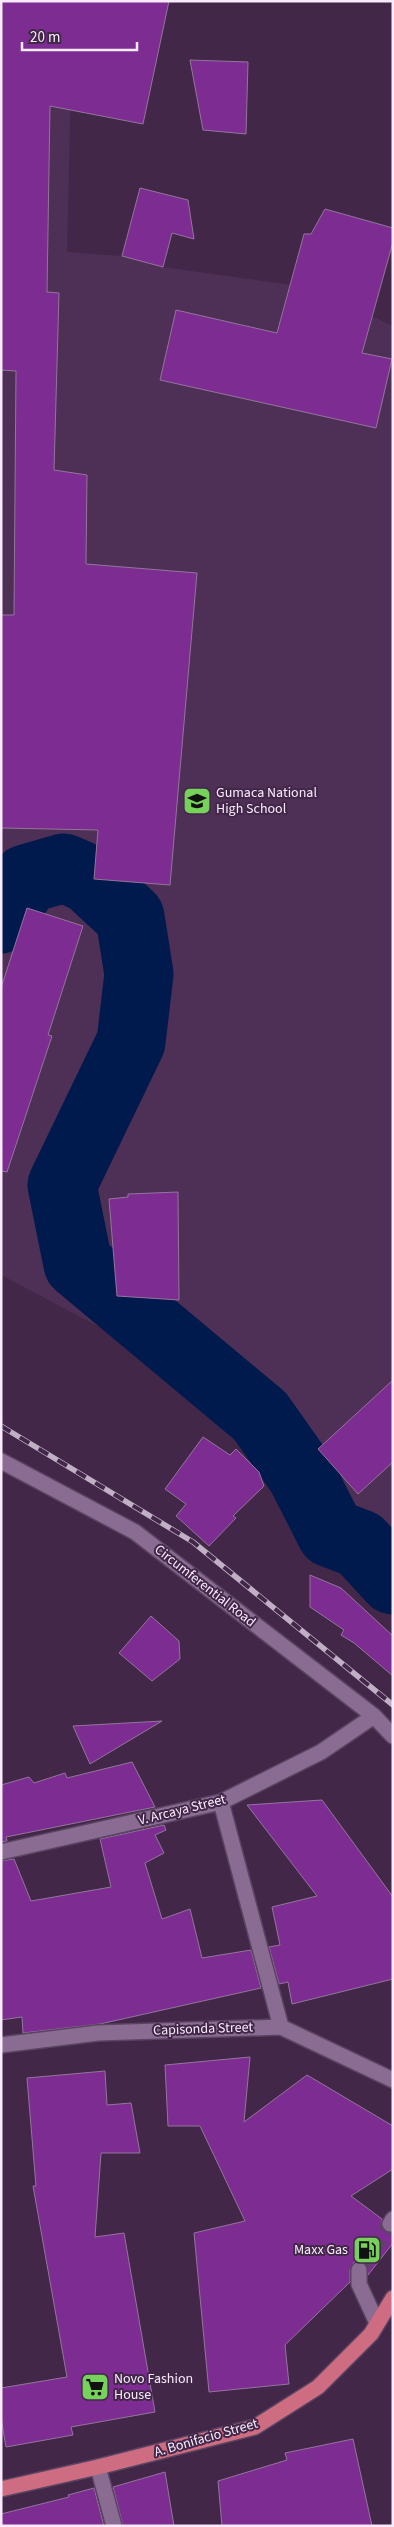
<svg xmlns="http://www.w3.org/2000/svg" width="394" height="2527" font-family="'Source Sans 3',sans-serif">
	<style>
		.built { fill: #4e2f56 }
		.lines { fill: none; stroke-linecap: round; stroke-linejoin: round }
		.river { stroke: #001a4d; stroke-width: 69 }
		.building { fill: #7d2d91; stroke: #93759c }
		.minor-tunnel { stroke: #5d4464; stroke-width: 15; stroke-dasharray: 15 8; stroke-linecap: butt }
		.minor-casing { stroke: #5a4460; stroke-width: 18 }
		.major-casing { stroke: #5a4460; stroke-width: 18 }
		.minor { stroke: #8a6c93; stroke-width: 15 }
		.major { stroke: #ce6d82; stroke-width: 15 }
		.rail-casing { stroke: #c1afc6; stroke-width: 5.5 }
		.rail { stroke: #422749; stroke-width: 4; stroke-dasharray: 11; stroke-linecap: butt }
		.labels { text-anchor: middle; dominant-baseline: central; stroke-width: 4; stroke-linejoin: round; paint-order: stroke }
		.poi-label { font-size: 14px; fill: #f9ebfd; stroke: #422749; text-anchor: start }
		.street-label { font-size: 14px; fill: #f9ebfd; stroke: #422749 }
	</style>
	<rect width="100%" height="100%" fill="#422749"/>
	<path class="built" d="M1,1H73L67,252L122,256L163,267L314,288L393,326V1550L205,1383L1,1275Z"/>
	<g class="lines">
		<path class="river" d="M1,919L26,879L64,868L89,879L130,917L139,974L131,1042L62,1185L78,1264L260,1416L301,1474L331,1533L360,1544L393,1580"/>
	</g>
	<path class="building" d="M1,1H169L143,124L50,106L47,292L59,293L54,470L87,475L86,564L197,573L170,885L94,879L98,830L1,828V615H14L16,371L1,370Z
		M190,60L248,62L246,134L203,130Z
		M140,188L188,200L194,239L172,233L163,267L122,256Z
		M325,209L393,228V242L362,353L392,359L376,428L160,380L176,310L277,333L304,234H311Z
		M27,908L83,926L48,1035L52,1036L7,1172L1,1171V988Z
		M178,1192L179,1300L117,1296L109,1199L128,1197V1194Z
		M393,1380V1462L358,1494L318,1449Z
		M203,1437L230,1455L236,1449L259,1472L264,1486L233,1516L236,1518L209,1546L176,1516L186,1504L165,1489Z
		M310,1575L341,1588L393,1636V1676L354,1643L341,1635L344,1630L310,1607Z
		M151,1616L179,1641L180,1659L152,1681L119,1653Z
		M162,1721L90,1764L73,1726Z
		M132,1762L155,1807L6,1837L7,1841L1,1842V1785L29,1777L34,1783L65,1773L67,1778Z
		M322,1800L393,1897V1979L292,2004L288,1982L279,1984L269,1947L280,1945L272,1907L317,1896L247,1805Z
		M164,1825L166,1830L155,1835L164,1853L145,1863L162,1919L190,1909L202,1958L251,1950L261,1988L100,2024L23,2033L22,2017L1,2020V1861L14,1859L31,1901L111,1887L100,1839Z
		M250,2057L244,2122L307,2075L393,2126V2169L351,2196L382,2219V2228L386,2232L393,2233V2243L368,2275L367,2266L364,2262H354L350,2270V2282L285,2345L289,2384L209,2392L194,2233L245,2221L200,2126H168L165,2065Z
		M105,2071L107,2105L131,2103L140,2153H101L95,2237L124,2233L155,2412L71,2427L73,2435L6,2447L1,2418V2388L67,2377L33,2186H36L27,2078Z
		M353,2439L372,2526H222L218,2481L287,2460L285,2453Z
		M165,2472L174,2526H123L113,2487Z
		M94,2488L104,2526H2L1,2514L69,2497L68,2495Z"/>
	<g class="lines">
		<path class="minor-tunnel" d="M359,2270L390,2224"/>
		<defs>
			<path id="minor" d="M1,1461L135,1532L374,1716L393,1736
				M221,1802L281,2027
				M1,1852L221,1802L321,1752L374,1716
				M1,2045L98,2033L281,2027L393,2080
				M390,2224L393,2219
				M359,2270V2284L377,2323
				M98,2467L114,2526"/>
			<path id="major" d="M1,2489L98,2467L255,2427L318,2387L371,2334L393,2298"/>
		</defs>
		<use href="#minor" class="minor-casing"/>
		<use href="#major" class="major-casing"/>
		<use href="#minor" class="minor"/>
		<use href="#major" class="major"/>
		<defs>
			<path id="rail" d="M1,1426L193,1542L393,1705"/>
		</defs>
		<use href="#rail" class="rail-casing"/>
		<use href="#rail" class="rail"/>
	</g>
	<defs>
		<symbol id="school-square" viewBox="-11 -11 22 22"><rect x="-9" y="-9" width="18" height="18" rx="4" fill="#76d25a" stroke="#422749"/><path d="M0-5L7-2L0 1L-7-2ZM-4 1L0 2.5L4 1V4Q0 6-4 4Z" fill="#111"/></symbol>
		<symbol id="fuel-square" viewBox="-11 -11 22 22"><rect x="-9" y="-9" width="18" height="18" rx="4" fill="#76d25a" stroke="#422749"/><path d="M-5.5-6h7V0h2V4h1.3V-2.5L3-4.5l.8-.8L6-3V5H2.5V1h-1V6h-7ZM-4.2-4.7v3.2H.2V-4.7Z" fill="#111"/></symbol>
		<symbol id="supermarket-square" viewBox="-11 -11 22 22"><rect x="-9" y="-9" width="18" height="18" rx="4" fill="#76d25a" stroke="#422749"/><path d="M-6-5.5h2.5l.6 2H6L4.5 2H-2.5L-4.4-4H-6ZM-1.5 3.2a1.3 1.3 0 1 0 .1 0ZM3 3.2a1.3 1.3 0 1 0 .1 0Z" fill="#111"/></symbol>
	</defs>
	<g fill-rule="evenodd">
		<use href="#school-square" x="181" y="785" width="32" height="32"/>
		<use href="#fuel-square" x="351" y="2234" width="32" height="32"/>
		<use href="#supermarket-square" x="79" y="2371" width="32" height="32"/>
	</g>
	<g class="labels">
		<g class="poi-label">
			<text x="216" y="793">Gumaca National<tspan x="216" dy="16">High School</tspan></text>
			<text x="348" y="2250" text-anchor="end">Maxx Gas</text>
			<text x="114" y="2379">Novo Fashion<tspan x="114" dy="16">House</tspan></text>
		</g>
		<g class="street-label">
			<text transform="translate(205 1586) rotate(38)">Circumferential Road</text>
			<text transform="translate(182 1810) rotate(-14)">V. Arcaya Street</text>
			<text transform="translate(203 2029) rotate(-2)">Capisonda Street</text>
			<text transform="translate(206 2438) rotate(-16)">A. Bonifacio Street</text>
		</g>
	</g>
	<rect width="394" height="2527" fill="none" stroke="#f9ebfd" stroke-width="5"/>
	<path d="M22 42v8h115v-8" fill="none" stroke="#f9ebfd" stroke-width="2.5"/>
	<text x="30" y="42" font-size="15" fill="#f9ebfd" stroke="#422749" stroke-width="4" paint-order="stroke">20 m</text>
</svg>
